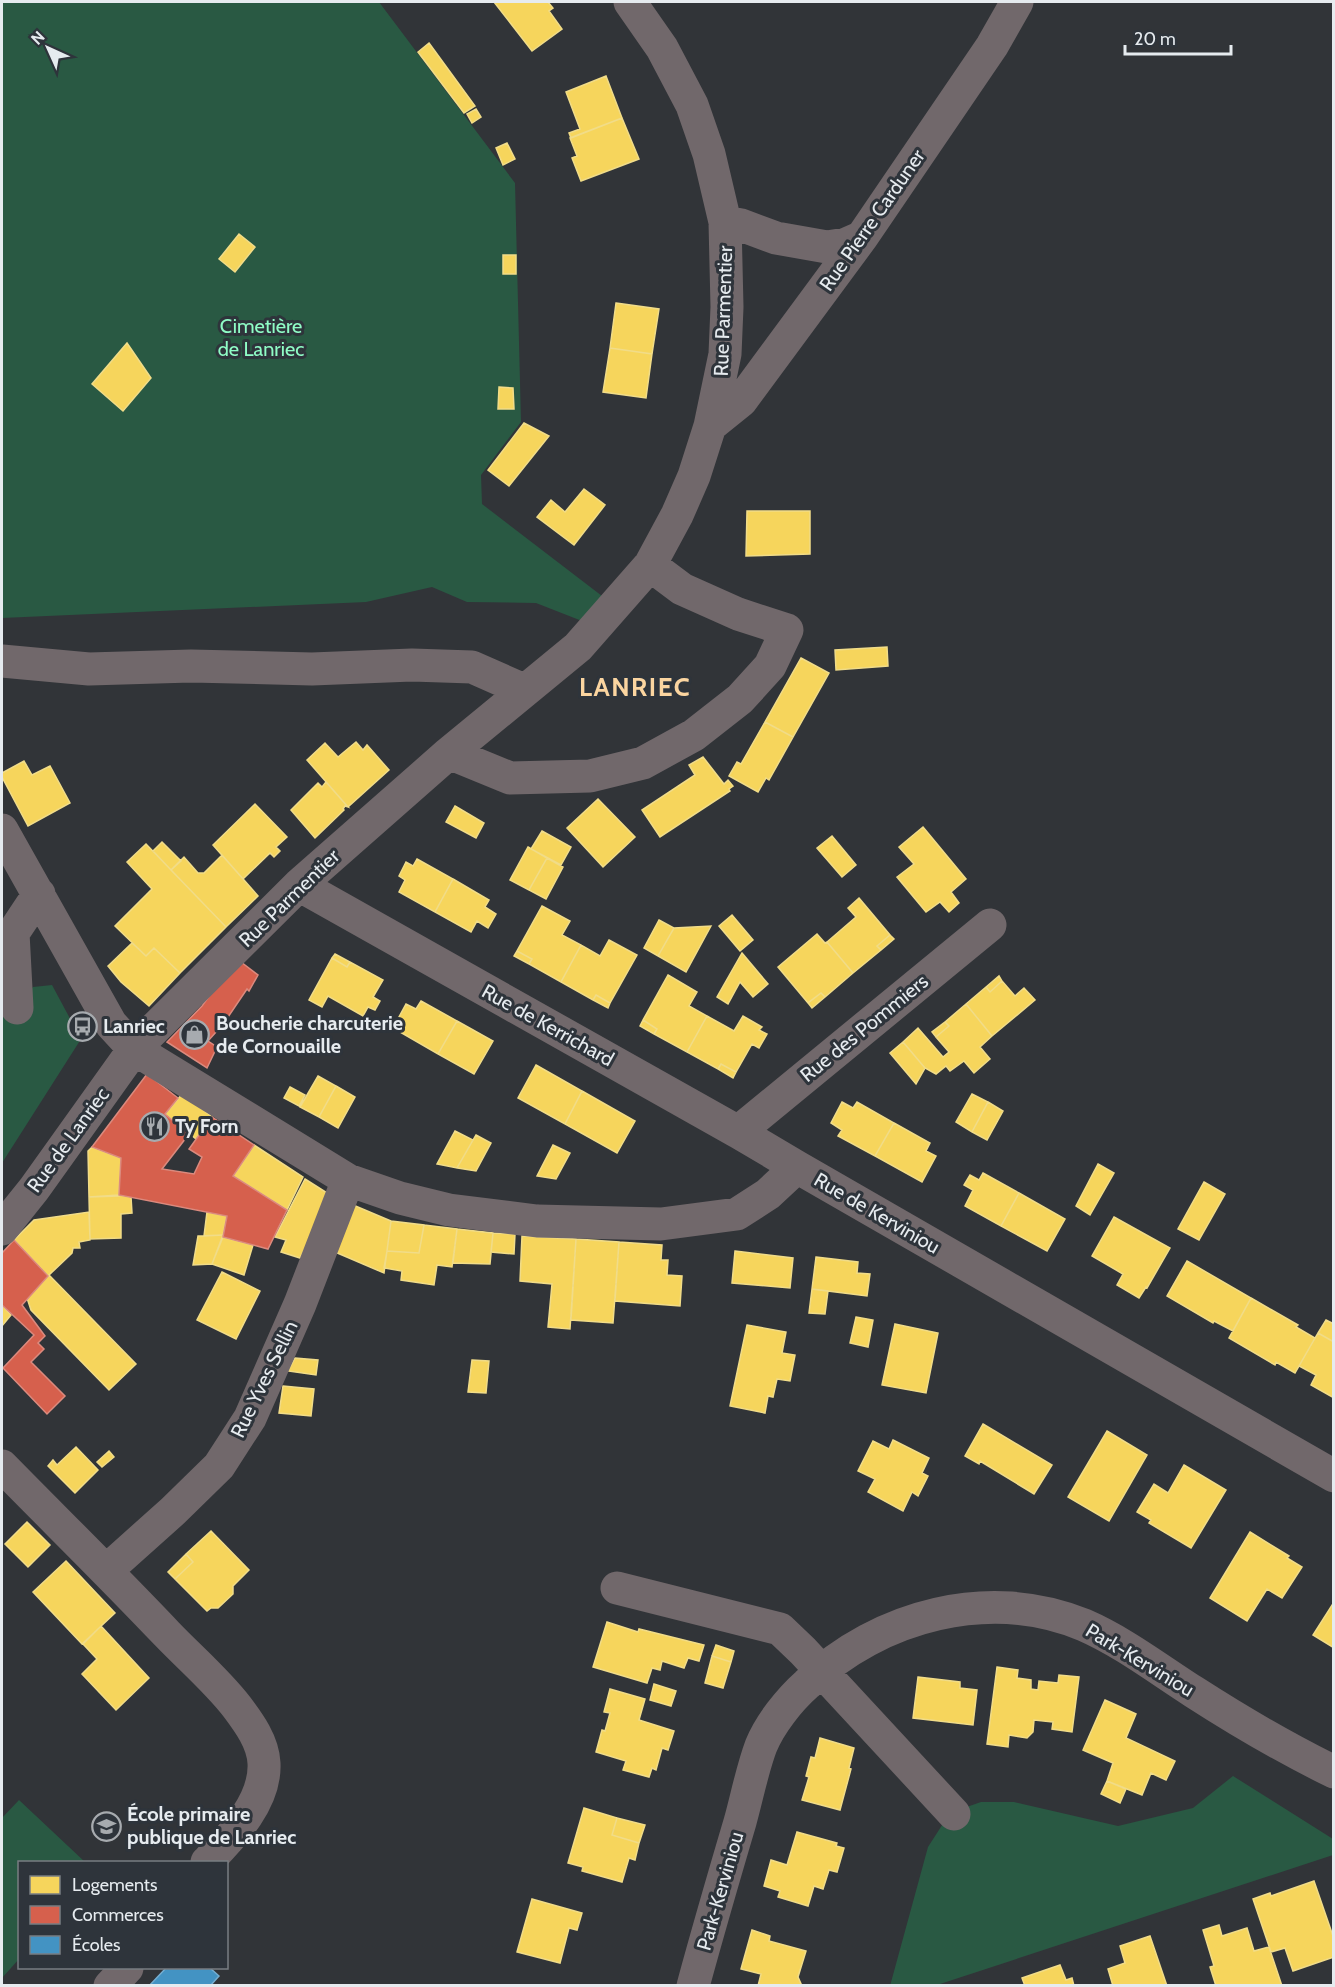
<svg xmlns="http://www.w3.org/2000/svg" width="1335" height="1987" font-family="Cabin,sans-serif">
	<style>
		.green { fill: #295943 }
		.homes { fill: #f6d55c; stroke: #f1dc88; stroke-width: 1.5 }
		.shops { fill: #d6604d; stroke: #db8a7e; stroke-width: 1.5 }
		.schools { fill: #4393c3; stroke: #74add0; stroke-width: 1.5 }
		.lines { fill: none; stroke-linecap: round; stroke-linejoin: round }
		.minor { stroke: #71686b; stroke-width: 33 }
		.labels { text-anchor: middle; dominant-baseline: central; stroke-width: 6; stroke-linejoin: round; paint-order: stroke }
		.street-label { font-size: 20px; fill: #e6ebef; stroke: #2e343b }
		.park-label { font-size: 20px; fill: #8ffcc6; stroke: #2e343b }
		.poi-label { font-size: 20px; font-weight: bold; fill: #e6ebef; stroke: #2e343b; text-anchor: start }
		.district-label { font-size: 26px; font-weight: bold; letter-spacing: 1.5px; fill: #fbd5a0; stroke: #2e343b }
	</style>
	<rect width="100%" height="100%" fill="#313438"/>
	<path class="green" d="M2,2H379L515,183L521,422L481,475L482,504L602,596L582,621L536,603L467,602L432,587L366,602L2,618Z
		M52,985L81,1039L2,1163V1013L8,1003L17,1008L33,987Z
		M1233,1776L1333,1839V1855L937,1985L890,1986L928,1847L946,1819L961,1809L981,1802H1014L1118,1826L1193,1808Z
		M19,1800L85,1862H20L19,1959L2,1978V1818Z"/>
	<path class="homes" d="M494,2H548L553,8L549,11L562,29L532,51Z
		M429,43L475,106L464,113L418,52Z
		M606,76L622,118L571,138L569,133L580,129L566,92Z
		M476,109L481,117L472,123L467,114Z
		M622,118L639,159L581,181L572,158L577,156L570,138Z
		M507,143L515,159L503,165L496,148Z
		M239,234L255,247L235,272L219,259Z
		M503,255H516V274H503Z
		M616,303L659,309L652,354L610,348Z
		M127,343L151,378L123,411L92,384Z
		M610,348L652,354L646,398L603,392Z
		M499,387L513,388L514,409H498Z
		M524,423L549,436L509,486L488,470Z
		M584,489L605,505L574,545L537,517L551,500L565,512Z
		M747,511H810V554L746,556Z
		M887,647L888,666L836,670L835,650Z
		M801,658L829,673L793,737L765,722Z
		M765,722L793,737L769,780L766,778L758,792L729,776L737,762L741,764Z
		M356,742L363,750L367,745L389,770L348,807L307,760L325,743L338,757Z
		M703,757L724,784L728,780L733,786L729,789L730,791L660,837L642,810L695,775L689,765Z
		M24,761L32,775L50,766L70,803L28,826L2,777V773Z
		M326,782L348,807L345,806L343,809L344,810L315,838L291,810L318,783L322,787Z
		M598,799L635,837L603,867L567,828Z
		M255,804L287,837L276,847L280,851L274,857L270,853L243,879L213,845Z
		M455,806L484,823L476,838L446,822Z
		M923,827L966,879L951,892L959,903L949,912L940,902L926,912L897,877L914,864L899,847Z
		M542,831L571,847L561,865L531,849Z
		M832,836L856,865L842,877L817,848Z
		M162,842L181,861L171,870L153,851Z
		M146,844L226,927L180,973L154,948L146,956L115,926L152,889L127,862Z
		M528,847L547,858L529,890L510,880Z
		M222,855L258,896L226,927L171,870L184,857L198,873H204Z
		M547,858L563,867L546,899L529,890Z
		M417,859L453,879L435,912L399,892L405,880L399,876L406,862L413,866Z
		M453,879L489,900L485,907L496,914L488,928L477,921L471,932L435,912Z
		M859,898L890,935L877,946L881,950L853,973L827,942L856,917L848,908Z
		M542,906L570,921L562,935L581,945L561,982L529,964L532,959L517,951Z
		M732,915L753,940L740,951L719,926Z
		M659,920L674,928L658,956L644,948Z
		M711,926L686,972L658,956L674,928Z
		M817,934L825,943L827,942L853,973L825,997L821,993L808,1003L778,967Z
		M890,935L894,939L881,950L877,946Z
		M609,940L637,955L610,1003L596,995L593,1000L561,982L581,945L600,956Z
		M132,943L146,956L154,948L180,973L149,1006L121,982L108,966Z
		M517,951L532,959L529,964L514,956Z
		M742,953L768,984L753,997L740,982L728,1004L717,997Z
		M335,954L350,962L347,967L332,958Z
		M332,958L347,967L350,962L383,980L373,997L380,1001L375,1010L368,1007L363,1016L328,996L322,1007L309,1000Z
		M668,975L697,992L689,1006L707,1016L687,1052L654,1034L657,1029L643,1020Z
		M999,976L1002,981L990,992L986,987Z
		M1002,981L1015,996L1024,988L1035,1000L992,1036L966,1004L986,987L990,992Z
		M821,993L825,997L812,1008L808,1003Z
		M596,995L610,1003L608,1008L593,1000Z
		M421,1001L457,1021L438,1054L393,1028L406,1004L416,1009Z
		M966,1004L992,1036L980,1047L990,1059L974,1073L964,1061L950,1071L946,1066L936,1074L925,1068L903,1042L918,1028L943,1057L949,1052L936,1037L949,1026L945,1022Z
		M707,1016L734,1031L743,1016L762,1027L759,1030L767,1034L759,1048L752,1044L736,1072L721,1064L718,1069L687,1052Z
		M643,1020L657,1029L654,1034L640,1026Z
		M457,1021L493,1041L474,1074L438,1054Z
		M945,1022L949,1026L936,1037L932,1032Z
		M903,1042L925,1068L916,1084L890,1053Z
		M721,1064L736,1072L733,1078L718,1069Z
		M536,1065L582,1091L565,1124L518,1098Z
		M318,1076L336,1086L319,1117L300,1107Z
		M336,1086L355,1097L338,1128L319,1117Z
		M290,1087L305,1095L299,1106L284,1098Z
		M582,1091L635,1121L617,1153L565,1124Z
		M183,1093L212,1117L196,1139L165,1114Z
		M972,1094L988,1102L972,1132L956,1122Z
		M842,1102L853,1108L857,1102L894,1123L875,1156L838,1136L842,1130L831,1123Z
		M988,1102L1003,1111L987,1140L972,1132Z
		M894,1123L930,1143L926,1151L936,1156L922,1182L875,1156Z
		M455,1131L473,1140L457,1168L437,1164Z
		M476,1135L491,1143L476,1171L457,1168Z
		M254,1145L303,1177L287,1210L233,1176Z
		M553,1145L570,1153L556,1179L537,1176Z
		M92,1147L121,1158L119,1196L89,1197L88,1151Z
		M1098,1164L1114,1173L1090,1215L1076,1206Z
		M983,1173L1019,1193L1001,1226L965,1206L973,1190L964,1185L970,1175L979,1180Z
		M305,1179L332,1196L300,1258L281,1252L286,1240L275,1237Z
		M1204,1182L1225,1194L1199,1240L1178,1229Z
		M1019,1193L1065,1219L1047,1251L1001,1226Z
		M119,1195L131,1197L132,1213L121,1214V1238L90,1239L89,1197Z
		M346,1202L391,1221L384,1273L335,1252Z
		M89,1212L90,1240L79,1242L80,1248H73L72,1253L48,1276L14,1240L34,1220Z
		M207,1212L227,1216L223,1235L204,1236Z
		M1114,1217L1170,1248L1147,1288L1146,1287L1139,1298L1117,1285L1123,1274L1092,1256Z
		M391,1221L424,1225L419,1253L387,1251Z
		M424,1225L457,1229L452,1267L437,1265L434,1285L401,1280L402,1271L384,1268L387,1251L419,1253Z
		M457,1229L493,1233L490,1264L453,1263Z
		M493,1233L515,1234L514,1254L491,1252Z
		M223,1235L212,1264L193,1265L198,1236Z
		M522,1236L576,1239L570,1329L548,1327L552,1284L520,1281Z
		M223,1237L253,1245L244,1275L212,1264Z
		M576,1239L619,1242L613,1323L571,1320Z
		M619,1242L662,1245L661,1260H668L667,1275L682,1276L680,1306L615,1301Z
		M735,1251L793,1258L790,1288L732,1283Z
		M816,1257L858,1262L857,1273L870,1274L867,1296L812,1289Z
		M1187,1261L1251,1298L1233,1331L1214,1321L1213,1323L1167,1296Z
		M222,1272L260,1291L236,1339L197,1320Z
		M49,1275L136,1364L109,1390L31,1310L27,1298Z
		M812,1289L828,1291L825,1314L809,1313Z
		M1251,1298L1298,1325L1296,1327L1315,1338L1295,1373L1276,1362L1275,1365L1229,1338Z
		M2,1305L11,1315L2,1326Z
		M856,1317L873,1320L868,1347L850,1343Z
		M1326,1320L1334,1324V1342L1318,1333Z
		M895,1324L938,1333L926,1393L882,1385Z
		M747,1325L786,1332L782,1353L795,1355L790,1381L777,1379L773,1397L768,1396L765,1413L730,1406Z
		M1318,1333L1334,1342V1398L1311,1385L1316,1375L1299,1366Z
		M295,1358L318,1360L316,1375L288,1371Z
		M472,1360L489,1361L486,1393L468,1392Z
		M283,1386L314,1389L311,1416L279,1413Z
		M983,1424L1052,1465L1034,1494L980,1461L979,1464L965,1456Z
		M1107,1431L1147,1455L1109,1521L1068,1497Z
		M893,1440L929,1458L922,1473L928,1476L918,1496L912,1492L903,1511L868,1492L875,1479L858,1471L873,1441L889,1449Z
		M76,1447L98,1470L75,1493L48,1466L53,1460L57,1465Z
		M109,1451L114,1457L102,1467L97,1462Z
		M1184,1465L1226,1490L1191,1548L1149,1523L1151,1520L1137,1512L1154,1484L1168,1493Z
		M27,1522L50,1545L28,1567L5,1544Z
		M211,1531L249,1570L233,1586V1594L218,1608H211L207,1611L175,1579L193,1562L186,1554Z
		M1250,1532L1289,1556L1287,1558L1302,1567L1282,1598L1267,1589L1247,1621L1210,1598Z
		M186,1554L193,1562L175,1579L168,1572Z
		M66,1561L115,1613L82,1644L33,1592Z
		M1334,1602V1648L1313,1635Z
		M607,1622L638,1632L639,1629L704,1645L699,1661L688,1658L684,1668L662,1661L660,1670L652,1668L647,1683L593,1667Z
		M101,1626L149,1678L116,1710L82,1674L97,1659L83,1644Z
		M716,1645L734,1651L731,1662L712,1656Z
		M712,1656L731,1662L723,1688L705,1683Z
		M997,1667L1018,1670L1017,1678L1031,1680V1689L1038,1690L1039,1681L1058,1683L1059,1675L1079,1677L1072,1732L1052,1729L1053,1722L1034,1720L1033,1732L1027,1738L1009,1735L1008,1747L987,1744Z
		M918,1677L960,1682V1688L977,1690L973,1725L913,1718Z
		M654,1684L676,1691L671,1706L650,1700Z
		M610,1689L645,1699L639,1720L674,1731L668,1750L662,1748L656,1770L652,1768L649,1777L623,1770L626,1761L596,1752L602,1730L605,1731L610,1713L604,1712Z
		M1105,1700L1136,1714L1126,1738L1175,1761L1166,1780L1151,1773L1142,1795L1107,1781L1113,1763L1083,1750Z
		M820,1738L854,1748L849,1768L851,1769L840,1810L802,1800L809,1777L806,1776L811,1757L815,1758Z
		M1107,1781L1126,1789L1120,1803L1101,1794Z
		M584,1808L617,1818L612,1835L639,1843L635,1860L629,1858L622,1882L582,1871L583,1867L568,1863Z
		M617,1818L645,1825L639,1843L612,1835Z
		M797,1832L837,1843L836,1846L844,1848L837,1872L829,1870L823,1889L814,1886L808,1906L778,1897L780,1891L764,1886L771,1860L787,1865Z
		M1314,1881L1334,1939V1957L1293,1971L1285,1948L1271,1952L1253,1899L1270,1893L1271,1896Z
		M532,1899L582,1913L577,1930L569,1928L560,1963L517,1952Z
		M1219,1925L1222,1936L1247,1928L1254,1951L1269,1947L1282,1986H1216L1210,1967L1214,1966L1203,1930Z
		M752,1930L770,1936L769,1941L806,1951L798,1977L802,1986H758L761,1974L741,1969Z
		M1150,1936L1167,1986H1113L1108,1969L1125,1963L1120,1946Z
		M1060,1965L1066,1980L1072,1978L1074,1986H1025L1022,1978Z"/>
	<path class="shops" d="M241,962L258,975L249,991L247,989L224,1023L208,1041L217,1047L207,1068L167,1042L202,1006L225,974Z
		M147,1074L178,1098L165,1114L189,1134L162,1169L194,1174L202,1157L189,1149L212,1117L254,1145L233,1176L287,1210L268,1249L223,1237L227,1216L119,1195L121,1158L92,1147Z
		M14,1240L48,1276L22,1305L45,1336L38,1343L44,1349L31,1362L65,1396L47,1414L3,1368L34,1335L2,1305V1253Z"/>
	<path class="schools" d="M166,1968H210L219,1976L210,1986H149Z"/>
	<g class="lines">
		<path class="minor" d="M725,222L741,225L776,238L827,247L846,244L862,237
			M710,426L741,401L862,237L992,46L1017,2
			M2,661L89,669L191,666L312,669L412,665L472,667L524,690
			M449,753L510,778L590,776L643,763L694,735L740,699L770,666L787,630L738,614L682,589L650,565
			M2,830L111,1024L134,1049L348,1180L400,1198L449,1210L537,1221L661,1224L737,1214L768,1194L797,1167
			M299,885L738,1132L797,1167L1334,1476
			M17,1008L13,933L39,894
			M738,1132L990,925
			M2,1229L34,1189L134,1049L299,885L449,753L578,647L650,565L677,515L694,476L710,426L725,354L727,307L725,222L709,154L692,105L662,48L630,2
			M2,1466C57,1522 113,1577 167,1634C190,1658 217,1681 237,1707C249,1723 263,1742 264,1763C266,1802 232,1836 207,1862
			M106,1571L173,1511L219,1466L250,1418L300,1304L348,1180
			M617,1588L780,1629L803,1651L954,1814
			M110,1986L127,1968
			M693,1986C708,1931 724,1876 740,1822C747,1797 752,1770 761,1746C770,1724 789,1700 807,1684C879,1615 990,1586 1084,1625C1123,1642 1158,1669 1194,1692C1239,1721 1285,1748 1334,1772"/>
	</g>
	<defs>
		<symbol id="bus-ring" viewBox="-11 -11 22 22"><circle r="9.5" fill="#2e343b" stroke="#a7abaf" stroke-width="1.5"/><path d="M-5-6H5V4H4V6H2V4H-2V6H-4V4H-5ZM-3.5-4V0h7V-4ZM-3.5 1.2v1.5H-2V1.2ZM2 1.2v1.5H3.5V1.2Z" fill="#a7abaf"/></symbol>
		<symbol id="shop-ring" viewBox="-11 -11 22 22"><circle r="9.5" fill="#2e343b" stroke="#a7abaf" stroke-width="1.5"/><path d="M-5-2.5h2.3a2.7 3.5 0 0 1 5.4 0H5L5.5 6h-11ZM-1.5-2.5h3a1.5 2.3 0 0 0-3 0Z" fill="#a7abaf"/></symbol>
		<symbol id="restaurant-ring" viewBox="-11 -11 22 22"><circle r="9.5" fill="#2e343b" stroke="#a7abaf" stroke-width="1.5"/><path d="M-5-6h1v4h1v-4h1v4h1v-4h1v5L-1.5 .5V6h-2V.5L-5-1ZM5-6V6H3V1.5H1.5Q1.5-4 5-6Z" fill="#a7abaf"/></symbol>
		<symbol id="school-ring" viewBox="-11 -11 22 22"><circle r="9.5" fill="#2e343b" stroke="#a7abaf" stroke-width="1.5"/><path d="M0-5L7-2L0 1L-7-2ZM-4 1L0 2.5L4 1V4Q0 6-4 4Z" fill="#a7abaf"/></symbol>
	</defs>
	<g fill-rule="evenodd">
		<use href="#bus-ring" x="66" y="1010" width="33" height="33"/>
		<use href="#shop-ring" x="178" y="1018" width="33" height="33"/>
		<use href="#restaurant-ring" x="138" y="1110" width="33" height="33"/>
		<use href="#school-ring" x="90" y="1810" width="33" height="33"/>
	</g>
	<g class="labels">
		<g class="street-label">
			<text transform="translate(872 220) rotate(-55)">Rue Pierre Carduner</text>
			<text transform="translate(723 311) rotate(-88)">Rue Parmentier</text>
			<text transform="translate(289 898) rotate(-44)">Rue Parmentier</text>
			<text transform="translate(548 1025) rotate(29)">Rue de Kerrichard</text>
			<text transform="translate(864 1028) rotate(-39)">Rue des Pommiers</text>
			<text transform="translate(68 1140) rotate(-54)">Rue de Lanriec</text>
			<text transform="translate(877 1213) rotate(30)">Rue de Kerviniou</text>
			<text transform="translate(264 1379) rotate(-64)">Rue Yves Sellin</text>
			<text transform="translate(1140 1660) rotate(31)">Park-Kerviniou</text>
			<text transform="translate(720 1891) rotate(-74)">Park-Kerviniou</text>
		</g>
		<g class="park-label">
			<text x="261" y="326">Cimetière<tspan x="261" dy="23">de Lanriec</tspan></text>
		</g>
		<g class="poi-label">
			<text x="216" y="1023">Boucherie charcuterie<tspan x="216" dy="23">de Cornouaille</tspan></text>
			<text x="103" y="1026">Lanriec</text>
			<text x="175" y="1126">Ty Forn</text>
			<text x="127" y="1814">École primaire<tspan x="127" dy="23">publique de Lanriec</tspan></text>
		</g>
		<g class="district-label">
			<text x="635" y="687">LANRIEC</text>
		</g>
	</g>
	<rect width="1335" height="1987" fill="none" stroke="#e6ebef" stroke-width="6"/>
	<rect x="18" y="1861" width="210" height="108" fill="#2e343b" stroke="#787d83" stroke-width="1.5"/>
	<rect x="30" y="1876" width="30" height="18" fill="#f6d55c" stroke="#787d83" stroke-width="1.5"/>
	<text x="72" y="1891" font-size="18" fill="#e6ebef">Logements</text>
	<rect x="30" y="1906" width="30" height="18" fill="#d6604d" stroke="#787d83" stroke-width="1.5"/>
	<text x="72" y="1921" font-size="18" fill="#e6ebef">Commerces</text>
	<rect x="30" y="1936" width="30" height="18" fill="#4393c3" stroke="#787d83" stroke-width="1.5"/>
	<text x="72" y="1951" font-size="18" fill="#e6ebef">Écoles</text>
	<g transform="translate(48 48) rotate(315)" stroke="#2e343b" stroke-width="4.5" paint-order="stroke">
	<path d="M0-4.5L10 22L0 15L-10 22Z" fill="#e6ebef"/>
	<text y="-9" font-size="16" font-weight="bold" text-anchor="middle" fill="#e6ebef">N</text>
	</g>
	<path d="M1125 45v9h106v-9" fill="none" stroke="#e6ebef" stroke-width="3"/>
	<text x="1134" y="45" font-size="18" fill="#e6ebef" stroke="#2e343b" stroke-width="4.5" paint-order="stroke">20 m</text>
</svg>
